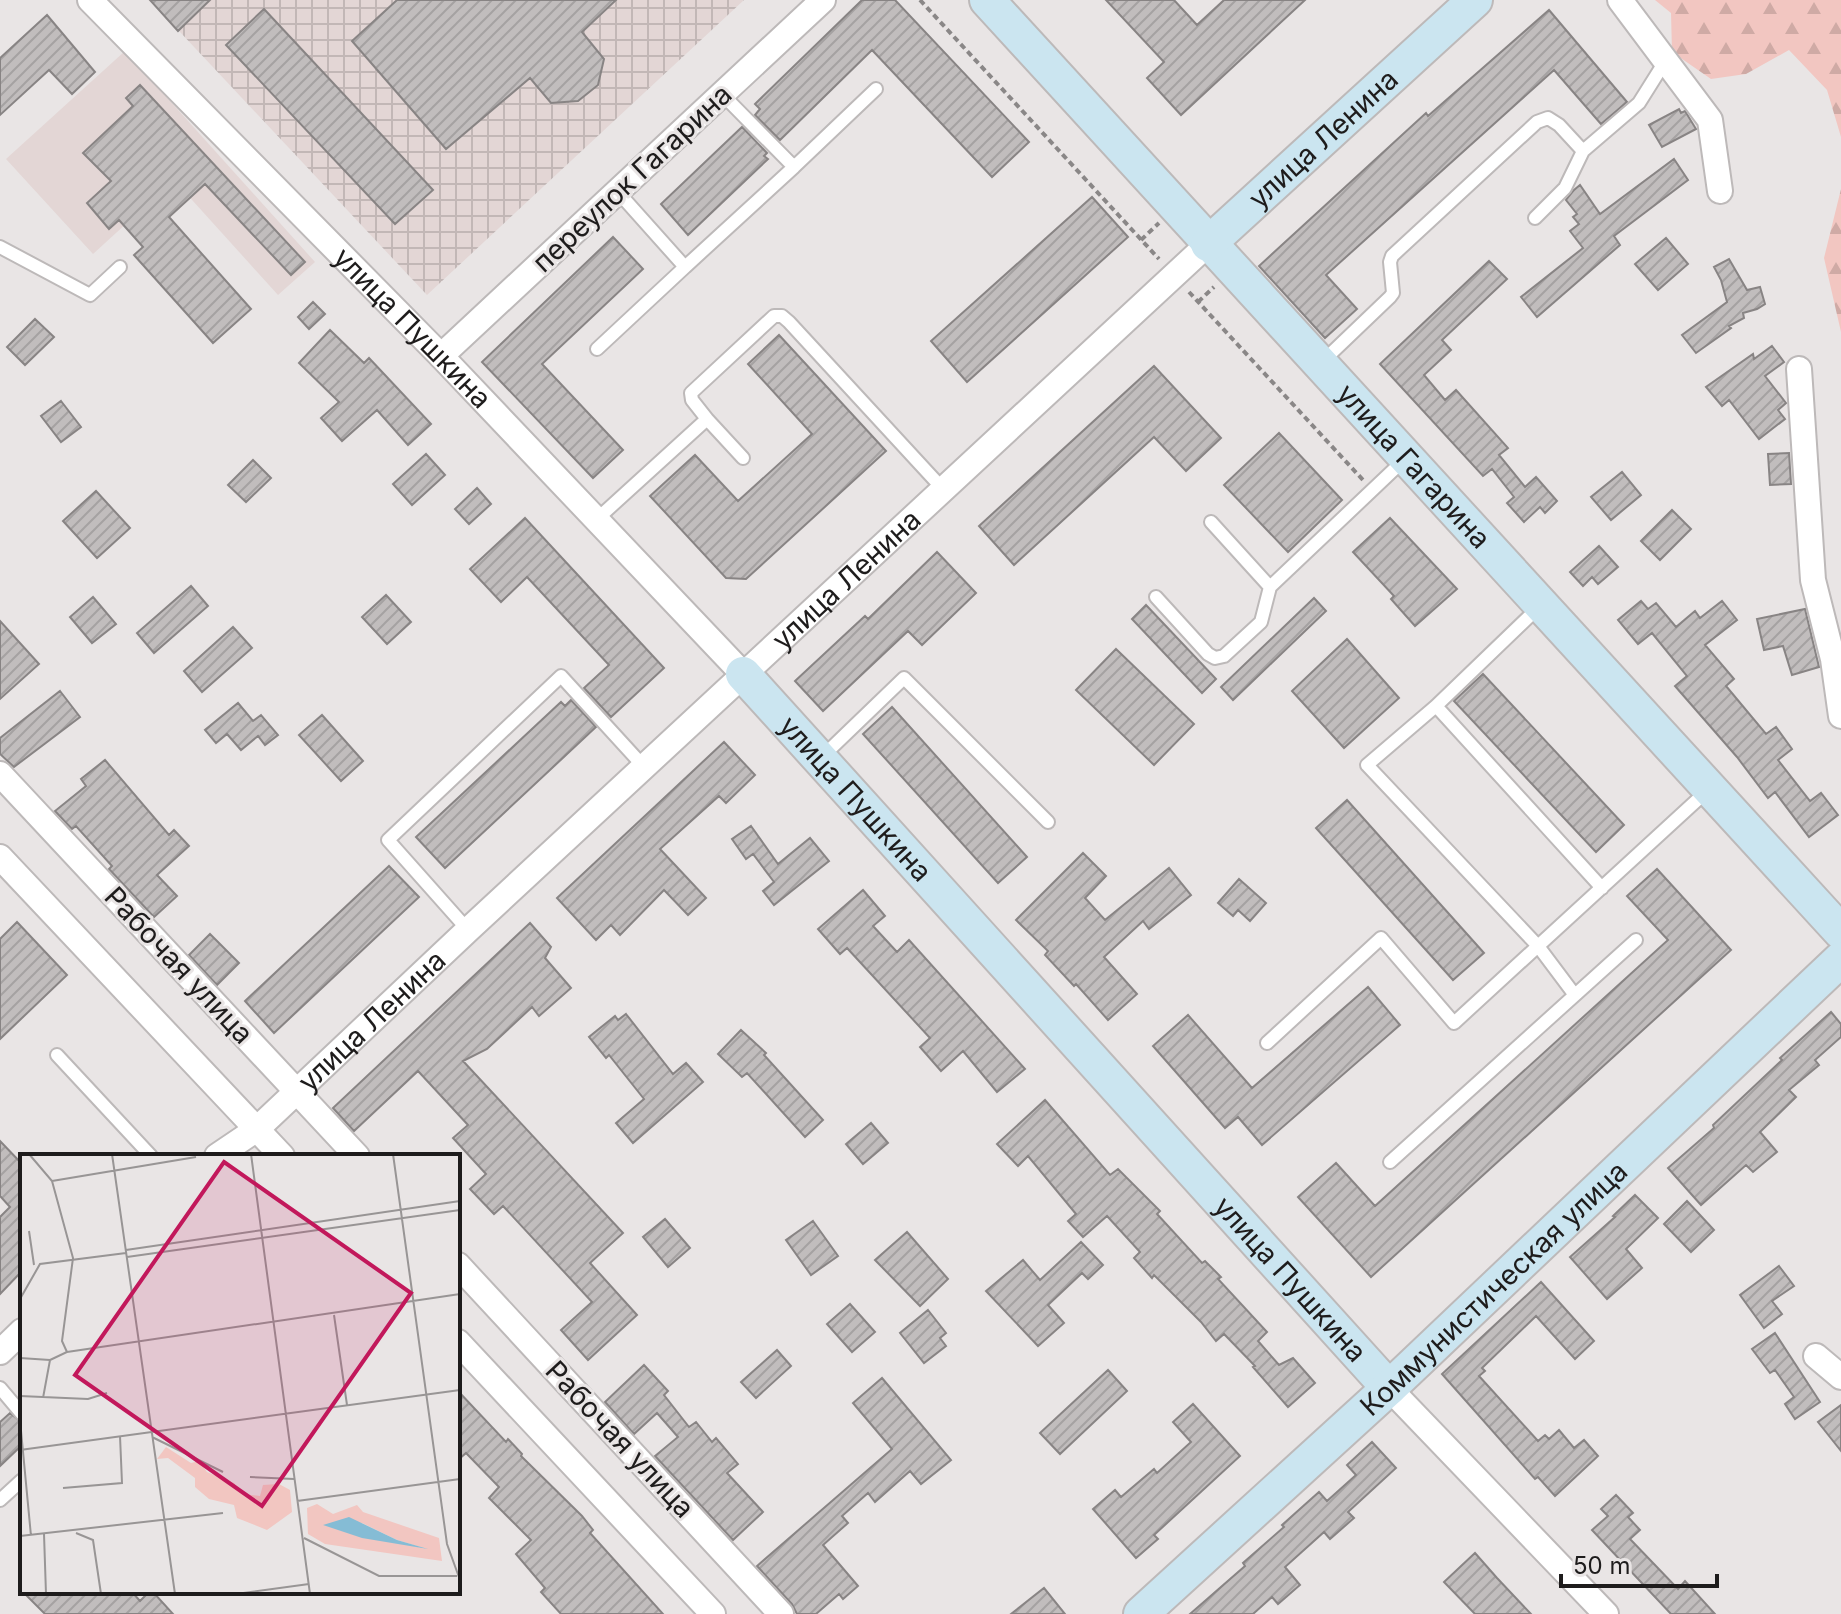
<svg xmlns="http://www.w3.org/2000/svg" width="1841" height="1614" font-family="Inter,sans-serif">
	<style>
		.built { fill: #e3d6d5 }
		.industrial { fill: url(#industrial-grid) }
		.forest { fill: url(#forest-firs) }
		.building { fill: url(#building-hatch); stroke: #888484; stroke-width: 2 }
		.lines { fill: none; stroke-linecap: round; stroke-linejoin: round }
		.lane-casing { stroke: #bdb9b9; stroke-width: 16 }
		.street-casing { stroke: #bdb9b9; stroke-width: 28 }
		.secondary-casing { stroke: #bdb9b9; stroke-width: 38 }
		.path { stroke: #8a8787; stroke-width: 4; stroke-dasharray: 6 4; stroke-linecap: butt }
		.lane { stroke: #fff; stroke-width: 12 }
		.street { stroke: #fff; stroke-width: 24 }
		.secondary { stroke: #cbe5f0; stroke-width: 34 }
		.labels { text-anchor: middle; dominant-baseline: central; stroke-width: 6; stroke-linejoin: round; paint-order: stroke }
		.street-label { font-size: 28px; fill: #1e1c1c; stroke: #e9e5e5 }
		.inset-road { fill: none; stroke: #989595; stroke-width: 2 }
		.view { fill: #c2185b; fill-opacity: 0.15; stroke: #c2185b; stroke-width: 4 }
		.inset-edge { fill: none; stroke: #1e1c1c; stroke-width: 4 }
	</style>
	<defs>
		<pattern id="industrial-grid" width="8" height="8" patternUnits="userSpaceOnUse" patternTransform="scale(2)"><rect width="8" height="8" fill="#e3d6d5"/><path d="M0 4h8M4 0v8" fill="none" stroke="#c2b7b6"/></pattern>
		<pattern id="forest-firs" width="22" height="20" patternUnits="userSpaceOnUse" patternTransform="scale(2)"><rect width="22" height="20" fill="#f2c6c1"/><path d="M5 1l3.5 6h-7zM16 11l3.5 6h-7z" fill="#cfaaa5"/></pattern>
		<pattern id="building-hatch" width="6" height="6" patternUnits="userSpaceOnUse" patternTransform="scale(2)"><rect width="6" height="6" fill="#c1bdbd"/><path d="M-1 1l2-2M0 6l6-6M5 7l2-2" fill="none" stroke="#a5a2a2"/></pattern>
	</defs>
	<rect width="100%" height="100%" fill="#e9e5e5"/>
	<path class="built" d="M125,51L315,262L278,295L174,180L93,254L6,159Z"/>
	<path class="industrial" d="M150,0H744L427,295Z"/>
	<path class="forest" d="M1655,0H1841V137L1827,90L1789,50L1746,74L1711,79L1672,52L1671,13Z
		M1841,189V332L1824,258Z"/>
	<path class="building" d="M150,0H210L178,31Z
		M397,0H616L582,32L604,59L598,85L578,101L551,103L530,78L446,149L352,41Z
		M862,0H895L1029,142L992,177L872,50L780,140L755,115L760,109L755,104Z
		M1106,0H1174L1197,25L1224,0H1305L1181,115L1147,78L1164,62Z
		M264,9L433,190L395,224L226,45Z
		M1549,10L1627,102L1601,124L1554,70L1326,275L1357,309L1325,338L1259,266L1426,113L1428,116Z
		M47,15L95,72L72,94L49,70L0,115V58Z
		M140,85L305,262L291,275L205,184L169,217L251,309L213,343L134,255L143,247L119,220L109,229L87,203L111,181L83,153L133,106L126,98Z
		M1679,109L1681,113L1685,111L1696,129L1662,147L1649,125Z
		M742,127L767,153L764,156L768,159L688,235L661,204Z
		M1674,159L1688,180L1614,236L1620,245L1537,317L1521,297L1583,248L1570,231L1579,224L1573,217L1577,214L1566,200L1574,190L1580,185L1600,214Z
		M1092,197L1128,237L967,382L931,341Z
		M613,237L643,269L542,364L623,450L593,478L482,362Z
		M1666,238L1688,264L1658,290L1635,264Z
		M1729,259L1747,290L1760,287L1765,304L1757,309L1743,313L1744,318L1729,326L1731,328L1696,353L1682,335L1727,302L1721,280L1714,267Z
		M1489,261L1507,279L1442,340L1451,350L1424,375L1445,400L1456,390L1508,448L1499,455L1525,487L1536,477L1557,501L1545,513L1540,507L1524,522L1507,503L1514,497L1492,469L1483,476L1380,364Z
		M313,302L325,314L309,329L298,317Z
		M35,319L54,337L25,365L7,347Z
		M330,330L364,363L369,358L431,424L408,445L377,410L342,441L321,418L339,402L299,363Z
		M779,335L886,451L746,579L726,578L650,496L695,455L738,501L812,434L748,364Z
		M1772,346L1784,362L1765,376L1786,403L1778,410L1785,419L1759,439L1729,400L1722,406L1706,387L1753,354L1754,359Z
		M1154,366L1221,438L1186,471L1154,437L1014,565L979,526Z
		M61,401L81,427L61,442L41,416Z
		M1279,433L1342,500L1288,552L1224,485Z
		M1789,453L1791,484L1770,485L1768,454Z
		M426,454L445,475L412,505L393,484Z
		M253,460L271,478L246,502L228,485Z
		M1622,472L1641,495L1611,520L1591,497Z
		M477,488L491,504L469,524L455,509Z
		M96,491L130,528L97,558L63,521Z
		M1672,510L1691,529L1660,560L1641,541Z
		M525,518L664,668L611,717L584,688L609,665L527,577L501,602L470,569Z
		M1390,518L1457,589L1415,626L1391,599L1394,596L1353,552Z
		M1599,546L1618,567L1598,584L1592,577L1583,586L1570,572Z
		M937,552L976,593L922,645L908,631L823,711L795,681L865,616L868,619Z
		M191,586L208,606L154,653L137,633Z
		M386,595L411,622L387,644L362,617Z
		M93,597L116,624L92,643L70,617Z
		M1314,598L1326,611L1233,700L1221,687Z
		M1641,601L1648,609L1656,603L1676,627L1695,611L1700,618L1722,601L1737,620L1705,645L1734,679L1726,686L1766,734L1776,727L1792,749L1778,760L1810,801L1821,793L1838,815L1809,837L1775,792L1768,798L1737,757L1675,686L1687,676L1652,633L1638,644L1618,620Z
		M1146,605L1216,679L1202,693L1132,619Z
		M1805,609L1819,667L1792,675L1783,646L1764,650L1757,619Z
		M0,621L39,664L0,699Z
		M233,627L252,648L202,692L184,671Z
		M1347,639L1399,698L1344,748L1292,691Z
		M1116,649L1194,724L1154,765L1076,690Z
		M1483,674L1624,825L1596,852L1454,701Z
		M60,691L80,717L14,767L0,754V738Z
		M571,700L596,727L445,868L416,837L561,702L565,706Z
		M238,703L253,721L261,715L278,735L265,745L258,736L241,750L227,734L216,743L205,730Z
		M892,707L1027,857L998,883L863,734Z
		M322,715L363,761L341,781L299,735Z
		M724,742L755,775L726,803L719,796L660,849L706,898L688,915L664,890L620,935L611,925L596,940L557,898Z
		M105,760L169,835L174,830L189,846L157,875L177,896L154,917L109,869L112,866L76,826L72,829L55,811L86,786L81,779Z
		M1347,800L1484,953L1453,980L1316,828Z
		M751,826L778,864L810,838L829,861L774,905L763,891L774,882L753,854L746,859L732,839Z
		M1083,853L1106,876L1085,898L1105,920L1169,868L1191,895L1149,929L1143,921L1104,957L1137,994L1108,1020L1076,984L1074,986L1045,955L1048,951L1016,920Z
		M389,866L419,897L274,1033L245,1001Z
		M1657,869L1731,950L1371,1277L1298,1197L1336,1163L1375,1206L1668,940L1627,896Z
		M1239,879L1266,903L1250,921L1238,910L1233,916L1218,903Z
		M863,890L885,916L873,926L897,952L909,940L1025,1069L997,1092L963,1051L941,1071L920,1047L930,1038L847,948L840,954L818,929Z
		M17,922L67,975L0,1039V939Z
		M530,923L551,947L545,958L571,988L539,1016L532,1007L487,1049L463,1061L623,1233L590,1263L637,1315L588,1360L561,1330L592,1302L503,1206L494,1214L470,1189L486,1174L453,1138L468,1125L418,1071L354,1131L333,1108Z
		M210,934L239,963L217,985L189,955Z
		M1368,987L1400,1025L1262,1145L1238,1117L1225,1128L1153,1046L1188,1015L1252,1088Z
		M1831,1012L1841,1024V1037L1815,1060L1819,1065L1789,1090L1796,1097L1760,1132L1777,1152L1753,1172L1746,1165L1701,1205L1668,1168L1714,1128L1713,1125L1782,1060L1780,1058Z
		M626,1014L673,1074L686,1063L703,1082L633,1143L616,1123L644,1099L609,1055L606,1058L589,1037L615,1016L618,1020Z
		M741,1030L766,1053L764,1055L823,1120L805,1137L747,1073L742,1077L718,1054Z
		M1045,1100L1110,1175L1118,1169L1160,1211L1157,1214L1202,1263L1205,1261L1221,1277L1218,1279L1267,1332L1258,1341L1279,1365L1293,1358L1315,1383L1288,1407L1253,1367L1255,1366L1224,1334L1216,1341L1201,1322L1154,1275L1152,1278L1134,1258L1140,1252L1107,1216L1083,1237L1068,1221L1076,1214L1028,1156L1018,1166L997,1144Z
		M871,1123L888,1143L863,1164L846,1144Z
		M0,1141L22,1164V1271L0,1294V1217L10,1207L0,1196Z
		M1635,1195L1658,1218L1626,1249L1642,1268L1607,1299L1570,1257L1615,1217L1613,1216Z
		M1687,1201L1714,1230L1691,1252L1664,1224Z
		M665,1219L690,1248L668,1267L643,1237Z
		M813,1221L838,1256L811,1275L786,1240Z
		M907,1232L948,1279L920,1306L875,1260Z
		M1081,1242L1103,1265L1088,1279L1082,1273L1048,1305L1064,1323L1038,1346L986,1291L1023,1260L1040,1280Z
		M1779,1266L1794,1286L1772,1301L1782,1314L1764,1328L1740,1295Z
		M1541,1282L1594,1341L1575,1359L1536,1316L1482,1368L1485,1371L1479,1376L1538,1441L1545,1435L1549,1439L1559,1430L1574,1448L1584,1440L1598,1456L1555,1496L1538,1477L1535,1479L1442,1374Z
		M850,1304L875,1332L852,1352L827,1324Z
		M928,1310L946,1333L940,1338L946,1346L924,1363L900,1333Z
		M1775,1333L1820,1402L1795,1419L1785,1404L1794,1397L1775,1370L1770,1373L1752,1349Z
		M777,1350L791,1366L756,1398L741,1382Z
		M644,1365L668,1391L664,1395L689,1427L696,1422L712,1442L716,1438L738,1464L727,1473L763,1512L733,1540L655,1456L678,1437L657,1413L634,1434L605,1402Z
		M1108,1370L1127,1391L1060,1454L1040,1433Z
		M882,1378L951,1460L921,1484L910,1471L875,1502L868,1493L842,1516L848,1523L823,1545L858,1586L843,1599L839,1594L816,1614H797L792,1604L757,1566L892,1449L853,1403Z
		M458,1391L506,1442L508,1439L522,1454L521,1456L582,1516L593,1530L590,1533L663,1614H561L541,1592L545,1588L516,1554L531,1540L489,1498L499,1487L466,1453L458,1460Z
		M1193,1404L1240,1456L1154,1535L1158,1539L1136,1558L1093,1509L1115,1490L1121,1497L1154,1469L1157,1473L1191,1442L1173,1422Z
		M1841,1405V1451L1818,1422Z
		M10,1413L22,1423V1445L0,1466V1422Z
		M1372,1442L1396,1468L1348,1512L1354,1518L1330,1539L1324,1532L1285,1567L1300,1585L1278,1604L1272,1597L1253,1614H1190L1245,1566L1243,1563L1284,1527L1282,1525L1319,1492L1327,1501L1356,1475L1347,1465Z
		M1616,1495L1633,1513L1628,1517L1640,1530L1630,1539L1678,1589L1685,1581L1715,1614H1671L1592,1530L1608,1516L1601,1509Z
		M1475,1553L1497,1578L1531,1614H1475L1444,1582Z
		M1044,1588L1065,1614H1011Z
		M23,1592H132L140,1601L149,1592H153L173,1614H45Z"/>
	<g class="lines">
		<defs>
			<path id="lane" d="M794,167L876,89
				M618,192L685,267L794,167L721,93
				M1535,218L1565,188L1583,151
				M0,247L90,295L120,267
				M597,349L685,267
				M1321,363L1390,297L1393,293L1390,262L1392,256L1537,122L1548,118L1559,125L1583,151L1639,103L1666,60
				M707,419L743,458
				M596,520L707,419L692,400L691,393L774,316H782L789,322L943,489
				M1211,522L1270,587
				M1156,597L1208,654L1215,658L1224,656L1261,622L1270,587L1405,459
				M1540,606L1436,706L1367,765L1538,946L1574,994
				M1436,706L1602,888
				M823,756L904,678L1048,822
				M468,930L388,840L561,676L645,768
				M1267,1043L1381,938L1454,1023L1707,791
				M57,1055L151,1156
				M1390,1162L1636,940
				M0,1388L22,1414
				M0,1500L22,1480"/>
			<g id="street">
				<path id="s1" d="M90,0L441,356L743,674"/>
				<path d="M1620,0L1710,120L1720,191"/>
				<path d="M441,356L823,0"/>
				<path d="M1799,369L1813,580L1833,659L1841,716"/>
				<path d="M0,774L357,1156"/>
				<path d="M0,857L282,1156"/>
				<path id="s2" d="M217,1156L257,1129L468,930L1208,244"/>
				<path d="M458,1265L781,1614"/>
				<path d="M458,1342L713,1614"/>
				<path d="M0,1352L22,1331"/>
				<path d="M1816,1356L1841,1377"/>
				<path d="M1389,1388L1606,1614"/>
			</g>
			<g id="secondary">
				<path id="s3" d="M987,0L1841,932"/>
				<path id="s4" d="M1208,244L1475,0"/>
				<path id="s5" d="M743,674L1389,1388"/>
				<path id="s6" d="M1141,1614L1389,1388L1841,959"/>
			</g>
		</defs>
		<use href="#lane" class="lane-casing"/>
		<use href="#street" class="street-casing"/>
		<use href="#secondary" class="secondary-casing"/>
		<path class="path" d="M920,0L1159,259
			M1141,240L1159,223
			M1189,292L1363,480
			M1198,302L1214,287"/>
		<use href="#lane" class="lane"/>
		<use href="#street" class="street"/>
		<use href="#secondary" class="secondary"/>
	</g>
	<g class="labels">
		<g class="street-label">
			<text stroke="none"><textPath href="#s4" startOffset="156">улица Ленина</textPath></text>
			<text transform="translate(632 178) rotate(-43)">переулок Гагарина</text>
			<text stroke="none"><textPath href="#s1" startOffset="460">улица Пушкина</textPath></text>
			<text stroke="none"><textPath href="#s3" startOffset="632">улица Гагарина</textPath></text>
			<text stroke="none"><textPath href="#s2" startOffset="854">улица Ленина</textPath></text>
			<text stroke="none"><textPath href="#s5" startOffset="168">улица Пушкина</textPath></text>
			<text transform="translate(179 965) rotate(47)">Рабочая улица</text>
			<text stroke="none"><textPath href="#s2" startOffset="206">улица Ленина</textPath></text>
			<text stroke="none"><textPath href="#s5" startOffset="816">улица Пушкина</textPath></text>
			<text stroke="none"><textPath href="#s6" startOffset="480">Коммунистическая улица</textPath></text>
			<text transform="translate(620 1439) rotate(47)">Рабочая улица</text>
		</g>
	</g>
	<g transform="translate(20 1154)">
		<rect width="440" height="440" fill="#e9e5e5"/>
		<path d="M146,293L171,309L179,307L187,318L214,329L223,340L240,342L243,331L259,330L270,336L272,358L247,376L217,364L214,351L189,345L175,333V324L148,304L137,305Z" fill="#f2c6c1"/>
		<path d="M297,350L313,360L337,351L343,358L419,384L422,407L305,390L288,380L287,354ZM342,369L377,386L407,395L319,376Z" fill="#f2c6c1" fill-rule="evenodd"/>
		<path d="M329,363L377,386L408,395L342,384L303,371Z" fill="#85bcd5"/>
		<path class="inset-road" d="M9,0L32,27L53,104L42,187L47,198L30,206L23,244M92,0L155,440M231,0L290,440M373,0L427,390L440,426M32,27L176,3M9,77L14,111M106,96L440,47M107,103L440,56M0,145L20,110L106,99M314,161L327,251M47,198L440,140M0,204L30,206M0,242L68,245L87,239M0,266L11,382M132,283L203,318M0,296L440,236M230,323L274,325M43,334L102,329L100,282M277,347L440,325M56,379L73,386L81,440M24,380L26,440M0,382L203,359M284,384L359,422H437M216,440L289,430"/>
		<path class="view" d="M204,8L391,139L242,352L55,221Z"/>
		<rect width="440" height="440" class="inset-edge"/>
	</g>
	<path d="M1561 1574v12h156v-12" fill="none" stroke="#1e1c1c" stroke-width="4"/>
	<text x="1573" y="1574" font-size="24" fill="#1e1c1c" stroke="#e9e5e5" stroke-width="6" paint-order="stroke">50 m</text>
</svg>
